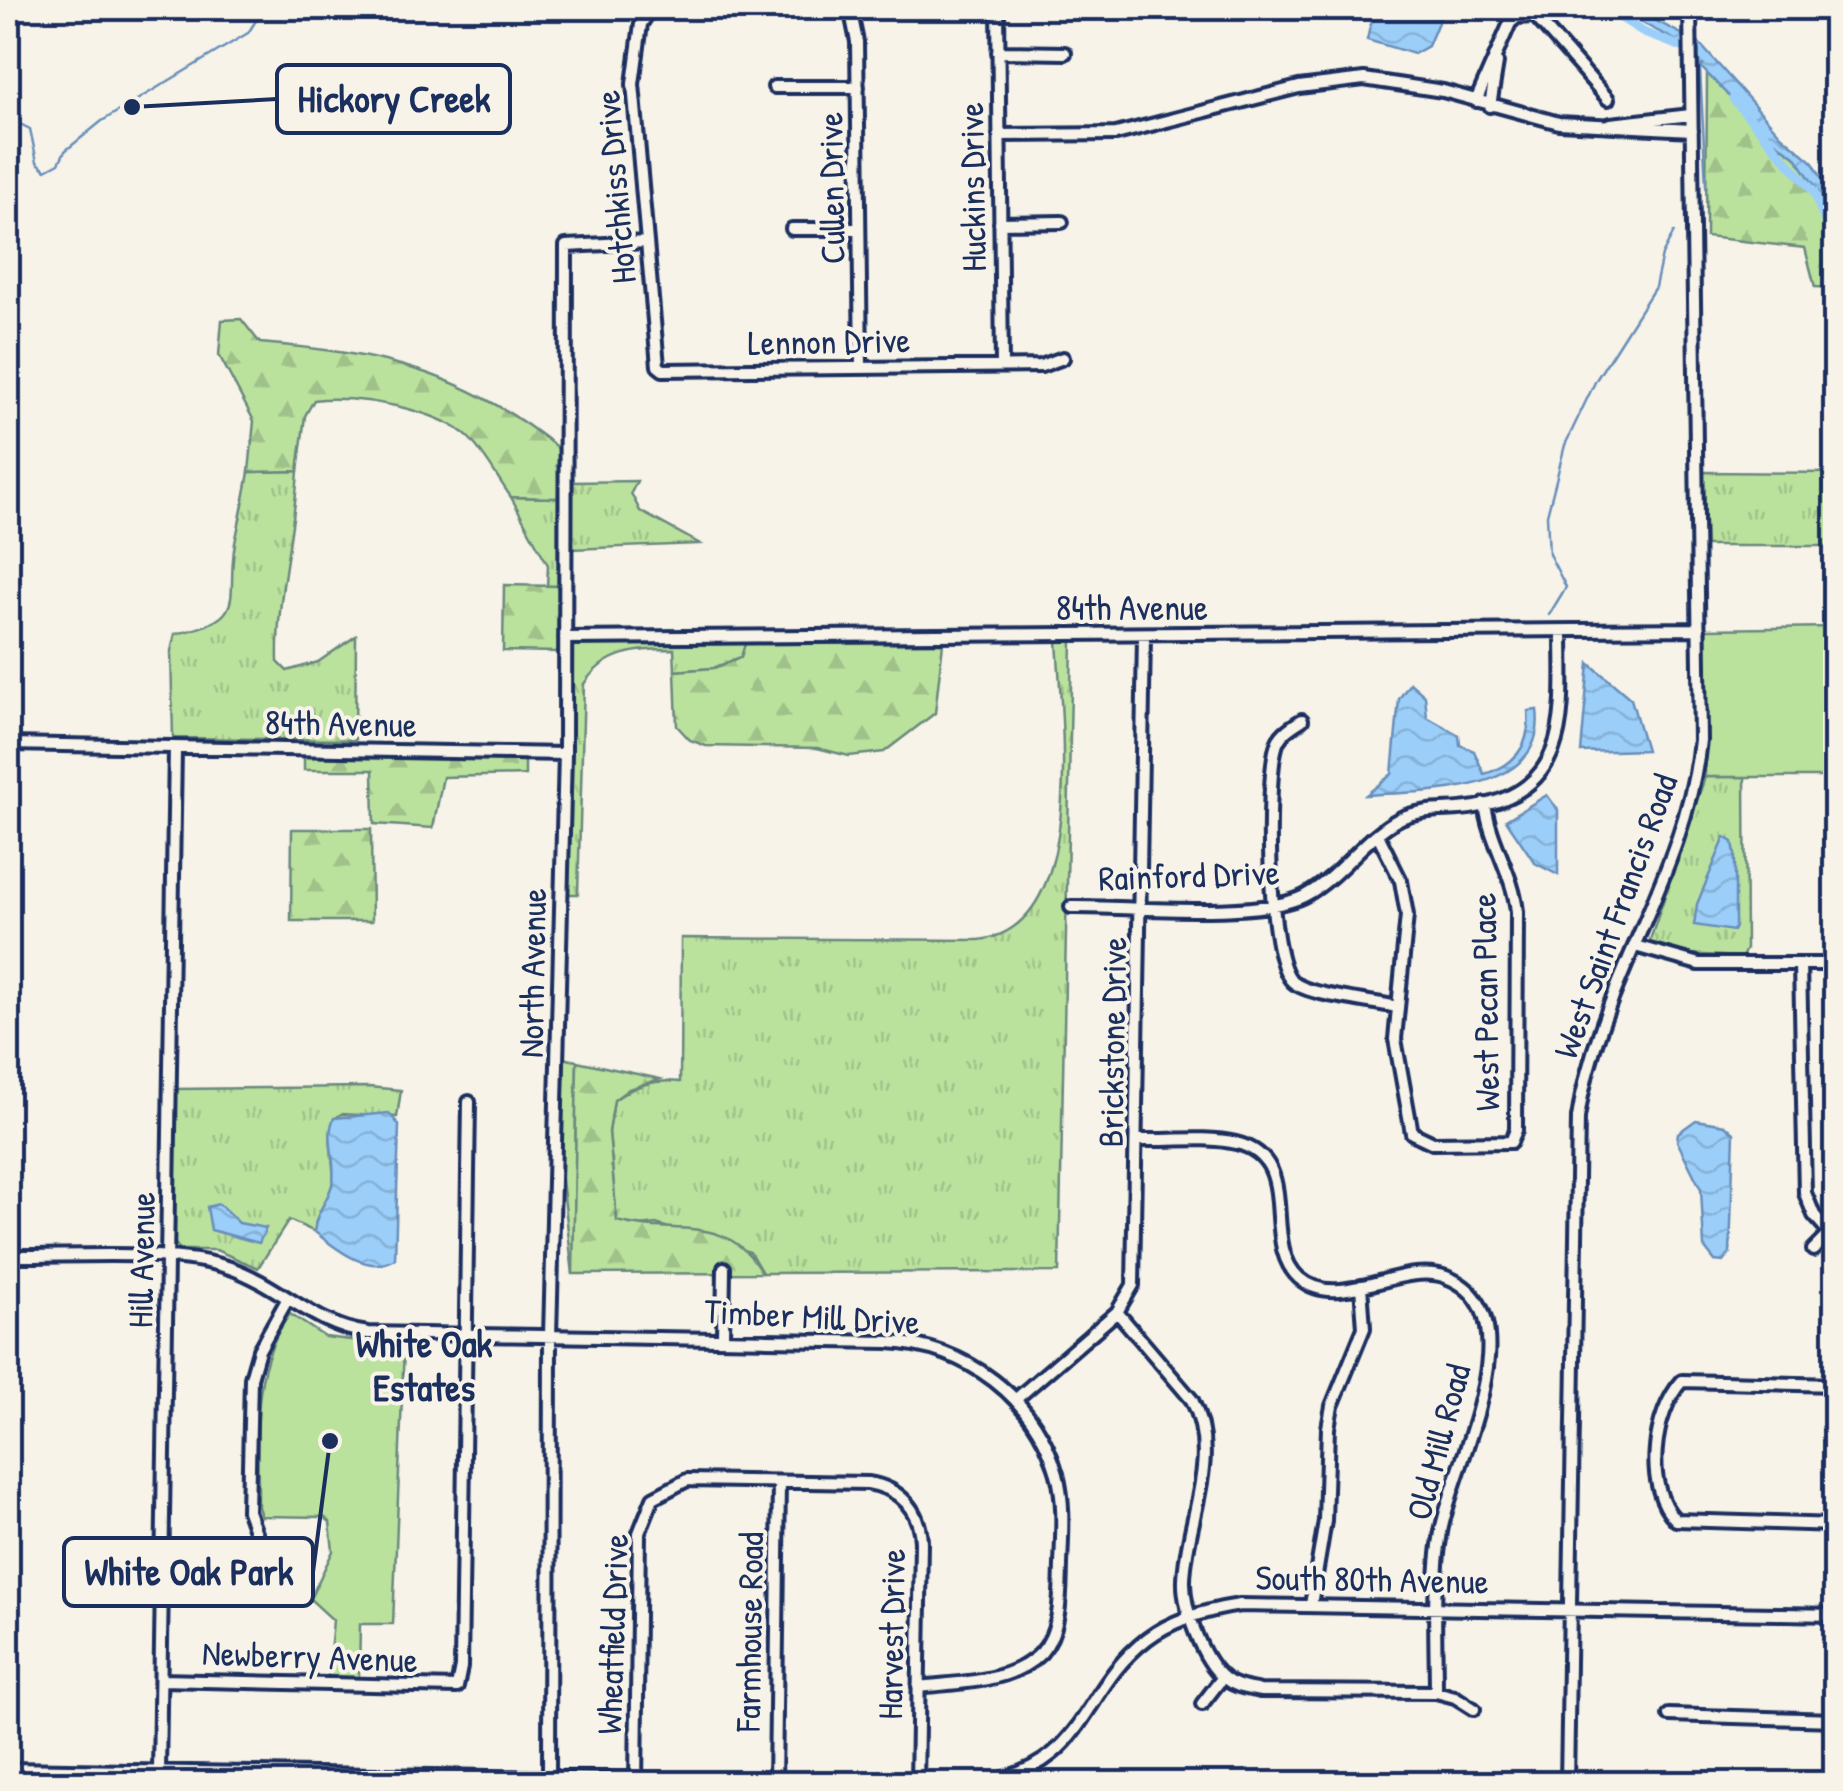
<svg xmlns="http://www.w3.org/2000/svg" width="1843" height="1791" font-family="'Patrick Hand',sans-serif">
	<style>
		.grass { fill: url(#grass-tufts); stroke: #6b887e; stroke-width: 2.5 }
		.forest { fill: url(#forest-firs); stroke: #6b887e; stroke-width: 2.5 }
		.green { fill: #bbe29d; stroke: #6b887e; stroke-width: 2.5 }
		.water { fill: url(#water-waves); stroke: #688eba; stroke-width: 2.5 }
		.lines { fill: none; stroke-linecap: round; stroke-linejoin: round }
		.stream { stroke: #688eba; stroke-width: 2.5 }
		.canal { stroke: #9bcef8; stroke-width: 9 }
		.minor-casing { stroke: #1b2f5e; stroke-width: 18 }
		.minor { stroke: #f7f3e8; stroke-width: 10 }
		.labels { text-anchor: middle; dominant-baseline: central; stroke-width: 8; stroke-linejoin: round; paint-order: stroke }
		.street-label { font-size: 35px; fill: #1b2f5e; stroke: #f7f3e8 }
		.neighbourhood-label { font-size: 38px; font-weight: bold; fill: #1b2f5e; stroke: #f7f3e8 }
		.leader { fill: none; stroke: #1b2f5e; stroke-width: 4 }
		.callout-dot { fill: #1b2f5e; stroke: #f7f3e8; stroke-width: 4 }
		.callout { fill: #f7f3e8; stroke: #1b2f5e; stroke-width: 4 }
		.callout-label { font-size: 38px; text-anchor: middle; font-weight: bold; fill: #1b2f5e }
	</style>
	<defs>
		<pattern id="grass-tufts" width="24" height="20" patternUnits="userSpaceOnUse" patternTransform="scale(2.5)"><rect width="24" height="20" fill="#bbe29d"/><path d="M3 7l-1-3M5 7V3M7 7l1-3M15 17l-1-3M17 17v-4M19 17l1-3" fill="none" stroke="#a0c28a"/></pattern>
		<pattern id="forest-firs" width="22" height="20" patternUnits="userSpaceOnUse" patternTransform="scale(2.5)"><rect width="22" height="20" fill="#bbe29d"/><path d="M5 1l3.5 6h-7zM16 11l3.5 6h-7z" fill="#a0c28a"/></pattern>
		<pattern id="water-waves" width="16" height="10" patternUnits="userSpaceOnUse" patternTransform="scale(2.5)"><rect width="16" height="10" fill="#9bcef8"/><path d="M0 5q4-4 8 0t8 0" fill="none" stroke="#85b1d7"/></pattern>
	</defs>
	<rect width="100%" height="100%" fill="#f7f3e8"/>
	<filter id="ink" filterUnits="userSpaceOnUse"><feTurbulence type="fractalNoise" baseFrequency=".01" numOctaves="2"/><feDisplacementMap in="SourceGraphic" scale="20" xChannelSelector="R" yChannelSelector="G"/><feConvolveMatrix kernelMatrix="1 2 1 2 8 2 1 2 1" color-interpolation-filters="sRGB"/></filter>
	<g filter="url(#ink)">
		<path class="grass" d="M298,471C294,536 276,598 278,662L287,671L318,662L356,636L355,740L173,738L171,651L175,634C251,618 225,600 235,543C240,519 245,496 249,472Z
			M1703,472L1835,473V546H1706Z
			M637,481L631,493L640,511L700,544L571,549L573,482Z
			M511,497L558,498V586H547L548,565Z
			M1072,639L1059,1272L762,1273L750,1252L656,1224L634,1227L617,1222L609,1132L614,1100C635,1085 654,1079 680,1082L681,938L979,940C1089,927 1061,719 1057,640L746,644L741,657L714,668L675,671L674,649C637,649 605,651 584,684L578,894H567L569,649L579,640Z
			M1705,777H1745L1746,949L1742,957L1685,954L1649,943Z
			M562,1058L577,1061L573,1274L561,1171Z
			M369,1087L401,1090L397,1117L341,1114C321,1126 336,1160 333,1181C330,1200 313,1215 315,1232L289,1220L258,1268L216,1250H180L174,1242L176,1089Z"/>
		<path class="forest" d="M1707,73L1767,136L1795,156L1816,185L1835,232V288L1815,287L1805,248L1706,237Z
			M241,319L260,343C379,353 465,371 559,449L558,498L511,497C498,479 486,456 470,439C441,409 353,394 314,400L305,416L298,471L249,472L254,421L219,355L222,320Z
			M504,585L558,586V652L503,651Z
			M943,643L935,713L884,752L849,756L817,748L706,746L690,740L677,726L675,671L714,668L741,657L745,644Z
			M304,754L525,757V775L443,777L433,828L374,824L373,770H304Z
			M292,829H371L372,921H291Z
			M577,1061L660,1079L629,1089L614,1100L609,1132L617,1221C672,1237 727,1211 762,1273L573,1274Z"/>
		<path class="green" d="M1835,627L1836,955H1830V777H1705L1706,629Z
			M290,1314L325,1337L404,1346L393,1624H360L359,1678L328,1676L333,1620L310,1599L333,1551L330,1522L324,1517L261,1516L258,1507C259,1441 248,1370 290,1314Z"/>
		<path class="water" d="M1374,8H1444L1428,46L1414,54L1367,40Z
			M1613,8H1631L1699,43L1781,135L1812,161L1835,202V232L1826,203L1795,156L1767,136L1675,40Z
			M1589,663L1631,699L1646,750L1581,752Z
			M1410,683L1425,696L1427,717L1459,735L1460,745L1474,751L1484,774C1517,765 1531,743 1528,711L1537,710C1548,796 1424,791 1366,795L1392,774L1399,699Z
			M1547,795L1558,810V875L1535,863L1506,820Z
			M1725,837L1733,842L1735,854V927L1733,931L1694,925L1697,904Z
			M389,1113L399,1125L395,1259C368,1276 335,1248 315,1232C313,1215 330,1199 333,1181C336,1160 325,1136 334,1118Z
			M1696,1120L1725,1125L1734,1133L1730,1253L1723,1262L1715,1261L1704,1247L1701,1189L1677,1141L1678,1133Z
			M219,1204L239,1223L266,1228L259,1243L211,1230L207,1207Z"/>
		<g class="lines">
			<path class="stream" d="M1703,65L1700,69L1706,186
				M8,118L30,129L37,162L46,170L59,163L65,151L102,121L248,33L264,8
				M1549,615L1566,587L1549,554L1547,515L1565,445L1596,380L1655,287L1662,255L1674,232
				M8,1746L17,1755
				M28,1777L60,1784"/>
			<path class="canal" d="M1605,8L1645,33L1690,50
				M1733,99L1814,192L1836,252"/>
			<defs>
				<path id="minor" d="M651,8L641,24L633,84L658,366L663,370L1041,366L1063,358
					M850,8L857,42L861,368
					M998,8L1002,366
					M998,52L1065,53
					M774,87H858
					M1476,101L1510,23L1517,17L1535,16L1608,99
					M1490,106L1497,63
					M1611,124L1691,115
					M999,135L1116,134L1299,87L1364,79L1443,91L1559,123L1692,130
					M1000,223L1062,222
					M792,229H859
					M565,638L1699,629
					M1302,720C1291,727 1279,734 1276,747C1266,782 1266,959 1293,982C1309,996 1373,1001 1397,1007
					M8,744L565,754
					M1378,835L1401,881L1407,915L1395,1039L1412,1133L1433,1143L1511,1142L1516,1130L1517,912C1513,873 1490,843 1485,804
					M1071,907C1127,906 1262,920 1306,895C1342,875 1365,836 1401,818C1426,807 1450,812 1476,807C1574,788 1562,709 1562,631
					M1635,946L1699,964H1836
					M1800,964L1805,1193L1814,1215L1836,1240
					M1137,1140C1169,1141 1206,1136 1236,1143C1304,1159 1259,1241 1299,1278C1339,1313 1400,1260 1446,1277C1539,1312 1452,1465 1441,1532C1432,1584 1436,1640 1436,1692
					M1813,1250L1828,1235
					M8,1256C69,1257 174,1248 230,1268C280,1285 314,1326 368,1333L888,1342C967,1346 1035,1397 1057,1474C1065,1504 1062,1535 1061,1565C1060,1594 1062,1629 1041,1653C1011,1684 958,1682 918,1687
					M1117,1312L1192,1400C1222,1460 1186,1518 1184,1580C1183,1608 1202,1660 1224,1678C1235,1687 1247,1688 1260,1691L1436,1692L1455,1697L1474,1709
					M723,1338L724,1268
					M1836,1385L1682,1381C1653,1413 1643,1488 1676,1520L1836,1525
					M1016,1399L1117,1312L1133,1285L1144,635
					M261,1547L248,1511L251,1378L259,1350L287,1300
					M1311,1605L1325,1521L1328,1428L1332,1406L1364,1328L1361,1286
					M161,1680L457,1687L461,1667L469,1102
					M1202,1704L1223,1677
					M1669,1715L1836,1720
					M8,1769L924,1784
					M159,1772L175,749
					M549,1784L550,1336L565,754L566,246L647,242
					M636,1784L639,1533L653,1498L687,1480L868,1483C900,1488 920,1510 921,1542L917,1784
					M775,1784L779,1482
					M977,1784C1090,1767 1078,1692 1147,1639C1173,1619 1207,1610 1240,1605L1836,1615
					M1567,1784L1578,1118C1597,986 1687,874 1700,740L1690,8"/>
			</defs>
			<use href="#minor" class="minor-casing"/>
			<use href="#minor" class="minor"/>
		</g>
	</g>
	<g class="labels">
		<g class="street-label">
			<text transform="translate(615 187) rotate(-95)">Hotchkiss Drive</text>
			<text transform="translate(972 187) rotate(-91)">Huckins Drive</text>
			<text transform="translate(831 188) rotate(-91)">Cullen Drive</text>
			<text transform="translate(829 341) rotate(-1)">Lennon Drive</text>
			<text x="1132" y="607">84th Avenue</text>
			<text transform="translate(341 723) rotate(1)">84th Avenue</text>
			<text transform="translate(1189 875) rotate(-2)">Rainford Drive</text>
			<text transform="translate(1615 916) rotate(-70)">West Saint Francis Road</text>
			<text transform="translate(532 973) rotate(-89)">North Avenue</text>
			<text transform="translate(1485 1002) rotate(-91)">West Pecan Place</text>
			<text transform="translate(1112 1042) rotate(-89)">Brickstone Drive</text>
			<text transform="translate(141 1260) rotate(-89)">Hill Avenue</text>
			<text transform="translate(812 1316) rotate(3)">Timber Mill Drive</text>
			<text transform="translate(1438 1442) rotate(-75)">Old Mill Road</text>
			<text transform="translate(1372 1579) rotate(1)">South 80th Avenue</text>
			<text transform="translate(749 1632) rotate(-89)">Farmhouse Road</text>
			<text transform="translate(612 1634) rotate(-88)">Wheatfield Drive</text>
			<text transform="translate(891 1634) rotate(-89)">Harvest Drive</text>
			<text transform="translate(310 1656) rotate(2)">Newberry Avenue</text>
		</g>
		<g class="neighbourhood-label">
			<text x="424" y="1343">White Oak<tspan x="424" dy="44">Estates</tspan></text>
		</g>
	</g>
	<path class="leader" d="M132 107L277 99M330 1441L313 1572"/>
	<g class="callout-dot">
		<circle cx="132" cy="107" r="10"/>
		<circle cx="330" cy="1441" r="10"/>
	</g>
	<g class="callout">
		<rect x="277" y="65" width="233" height="68" rx="10"/>
		<rect x="64" y="1538" width="249" height="68" rx="10"/>
	</g>
	<g class="callout-label">
		<text x="394" y="112">Hickory Creek</text>
		<text x="189" y="1585">White Oak Park</text>
	</g>
	<rect width="1843" height="1791" fill="none" stroke="#f7f3e8" stroke-width="40"/>
	<rect x="20" y="20" width="1803" height="1751" fill="none" stroke="#1b2f5e" stroke-width="4" filter="url(#ink)"/>
</svg>
